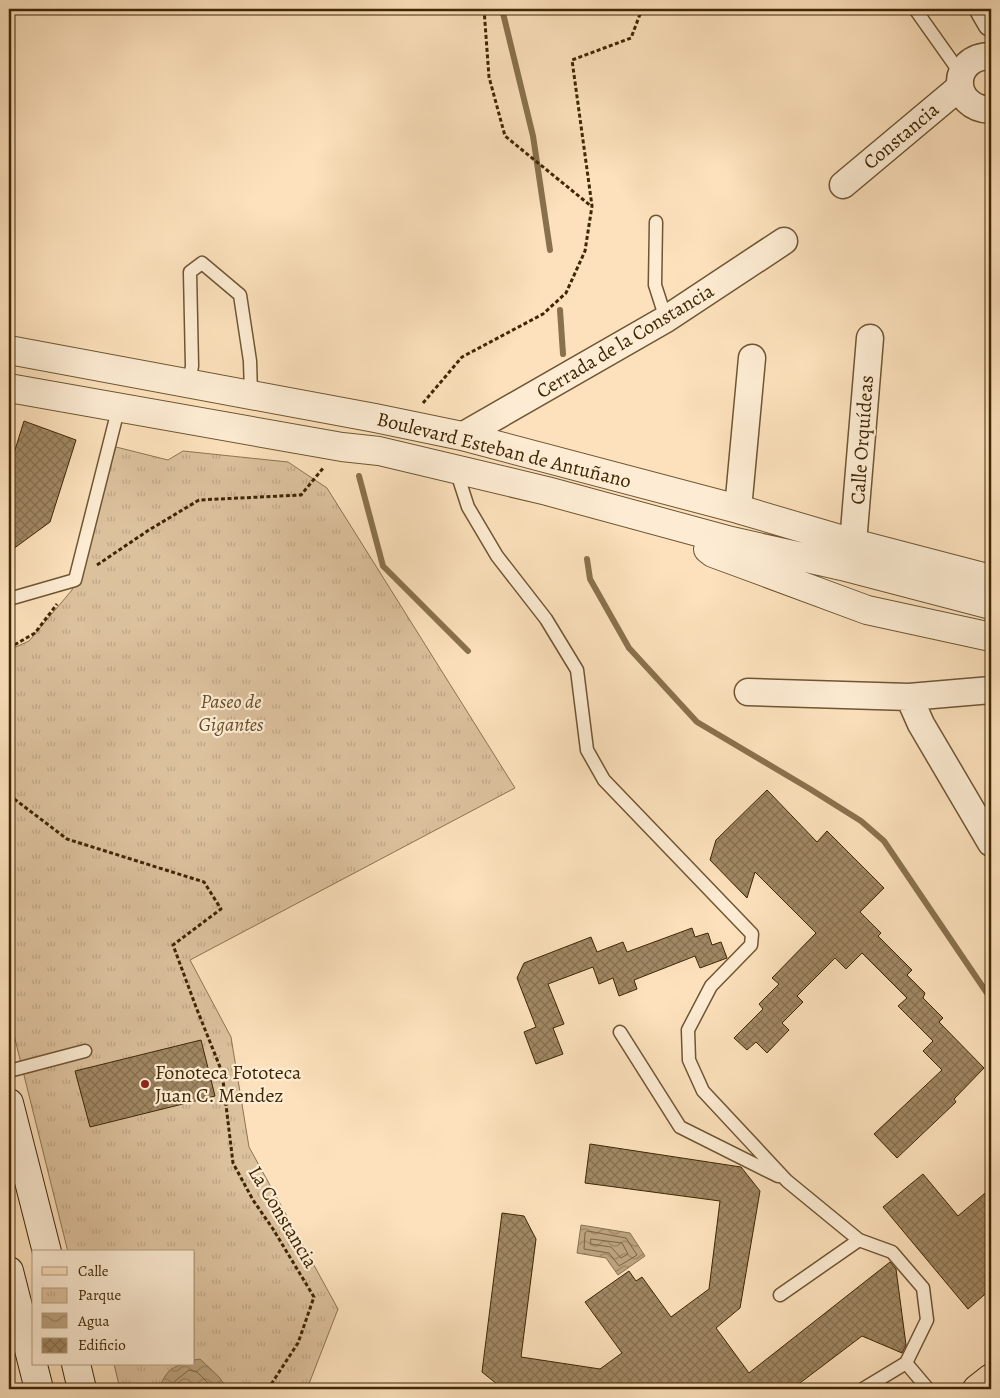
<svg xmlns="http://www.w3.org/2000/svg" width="1000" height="1398" font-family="Alegreya,serif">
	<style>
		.park { fill: url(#park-tufts); stroke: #8d7450 }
		.water { fill: url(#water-waves); stroke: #89714d }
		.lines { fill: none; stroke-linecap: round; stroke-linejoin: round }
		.shore { stroke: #7c6440; stroke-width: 1 }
		.stream { stroke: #89714d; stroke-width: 6 }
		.building { fill: url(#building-cross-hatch); stroke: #3e2704 }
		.service-casing { stroke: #6e5632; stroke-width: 15 }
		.minor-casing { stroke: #6e5632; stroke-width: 29 }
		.tertiary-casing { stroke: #6e5632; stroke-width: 30 }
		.secondary-casing { stroke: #3e2704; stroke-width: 30 }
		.primary-casing { stroke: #3e2704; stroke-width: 30 }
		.path { stroke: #3e2704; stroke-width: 3; stroke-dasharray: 4 2.5; stroke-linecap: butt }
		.service { stroke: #fdecd3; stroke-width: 12 }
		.minor { stroke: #fdecd3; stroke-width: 26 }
		.tertiary { stroke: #fdecd3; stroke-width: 28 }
		.secondary { stroke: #fdecd3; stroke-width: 28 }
		.primary { stroke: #fce1bc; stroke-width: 28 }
		.poi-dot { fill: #8f2418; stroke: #fdecd3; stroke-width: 2 }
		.labels { text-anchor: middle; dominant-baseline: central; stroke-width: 4.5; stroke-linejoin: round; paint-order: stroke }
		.street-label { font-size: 20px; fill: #3e2704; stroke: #fdecd3 }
		.park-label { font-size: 20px; font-style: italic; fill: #664e2a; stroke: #fdecd3 }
		.poi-label { font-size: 20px; fill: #3e2704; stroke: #fdecd3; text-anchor: start }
	</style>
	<defs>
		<pattern id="park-tufts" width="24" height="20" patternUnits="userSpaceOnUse" patternTransform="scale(1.25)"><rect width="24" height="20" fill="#dcc19d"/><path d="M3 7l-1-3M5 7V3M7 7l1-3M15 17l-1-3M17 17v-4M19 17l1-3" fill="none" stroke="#bea686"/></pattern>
		<pattern id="water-waves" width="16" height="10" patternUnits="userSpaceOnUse" patternTransform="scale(1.25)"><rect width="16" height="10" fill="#bba27d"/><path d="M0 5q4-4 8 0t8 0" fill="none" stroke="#998464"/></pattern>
		<pattern id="building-cross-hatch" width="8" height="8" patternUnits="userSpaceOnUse" patternTransform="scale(1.25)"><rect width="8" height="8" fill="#a18864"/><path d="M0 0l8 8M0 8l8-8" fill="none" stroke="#856f50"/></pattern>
	</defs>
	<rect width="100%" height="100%" fill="#fce1bc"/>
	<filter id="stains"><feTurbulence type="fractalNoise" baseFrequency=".004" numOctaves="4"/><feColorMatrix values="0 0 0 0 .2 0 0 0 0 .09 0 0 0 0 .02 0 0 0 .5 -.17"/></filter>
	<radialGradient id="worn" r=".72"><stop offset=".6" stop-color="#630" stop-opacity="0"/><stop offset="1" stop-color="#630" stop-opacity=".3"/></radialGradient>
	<path class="park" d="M116,447L168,460L183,451L288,462L327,488L515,788L190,960L231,1037L249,1147L338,1309L307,1389H120L114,1364H194V1252H68L9,1015V650L29,641L72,590Z"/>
	<path class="water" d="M581,1225L630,1233L645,1256L618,1275L606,1258L577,1253Z
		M200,1359L219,1377L228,1389H158C168,1370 171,1364 194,1364V1360Z"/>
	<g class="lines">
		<path class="shore" d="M588,1231L626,1238L637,1255L619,1266L609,1253L584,1249L585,1233Z
			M591,1239L622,1243L628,1254L621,1258L611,1247L591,1244Z
			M171,1389L175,1381L189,1370L197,1372L214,1389"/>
		<path class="stream" d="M502,9L533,136L550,250
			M560,310L563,354
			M359,476L383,566L468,651
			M587,559L590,579L629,648L697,722L810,789L861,821L884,841L991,999"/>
	</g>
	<path class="building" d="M24,421L76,440L50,522L9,552V469Z
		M767,790L817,842L827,831L884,888L860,912L881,933L878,936L912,970L907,975L925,993L923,998L943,1018L939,1022L984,1068L954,1099L956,1102L897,1158L874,1134L942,1070L923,1051L933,1041L898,1006L907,998L862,953L846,969L835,958L797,996L803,1002L782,1023L789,1030L767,1053L756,1042L747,1050L734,1038L763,1009L759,1004L779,984L772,978L816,933L755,872L747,898L710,860L716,840Z
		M692,928L695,937L708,933L712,945L721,942L727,958L700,968L695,956L634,980L637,989L619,996L613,978L599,984L593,967L548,984L564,1024L553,1028L563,1054L536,1064L524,1032L536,1027L517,978L524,963L591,937L597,952L623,942L627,952Z
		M201,1040L215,1096L90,1127L75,1071Z
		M590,1144L741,1167L760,1191L740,1308L716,1328L749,1373L890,1262L896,1269L906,1345L902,1353L862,1336L792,1389H503L482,1372L502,1213L524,1216L536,1239L521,1357L600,1369L622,1353L585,1302L629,1271L636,1281L642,1277L671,1317L709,1289L720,1201L585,1183Z
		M923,1174L958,1216L991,1188V1289L968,1309L883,1207Z"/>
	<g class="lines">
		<defs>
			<path id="service" d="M915,9L961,74
				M656,222L655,285L666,319
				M189,384L192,366L190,272L202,263L240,295L250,361L251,395
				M456,470L468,507L497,556L546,619L577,670L587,750L604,780L752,934L751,945L711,986L688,1030L689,1060L703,1091L787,1181L859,1240
				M9,599L75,580L119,406
				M620,1032L680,1127L778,1176
				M9,1071L85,1051
				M780,1295L859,1240L892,1252L923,1288L927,1320L906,1363L863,1389
				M906,1363L928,1389"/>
			<path id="minor" d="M983,9L991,23
				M991,56C950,56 949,108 991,110
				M843,185L960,87
				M462,436L666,319L784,241
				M738,509L752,358
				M853,543L870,338
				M991,690L909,697L921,724L991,843
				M748,692L909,697"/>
			<path id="tertiary" d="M9,350L375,418L462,436L738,509L853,543L991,579
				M9,388L342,447L379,451L547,491L731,541L842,566L991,605
				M708,549L713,553L867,610L991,637"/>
			<path id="secondary" d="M9,1103L47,1252
				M9,1271L39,1389
				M76,1364L82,1389"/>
			<path id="primary" d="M977,1389L991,1378"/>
		</defs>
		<use href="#service" class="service-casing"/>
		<use href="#minor" class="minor-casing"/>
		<use href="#tertiary" class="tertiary-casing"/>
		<use href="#secondary" class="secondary-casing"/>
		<use href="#primary" class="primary-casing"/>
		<path class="path" d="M484,9L489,77L505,136L591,206
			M423,403L462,357L543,314L566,293L585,251L592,206L572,60L631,38L642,9
			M97,565L149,530L199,500L301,495L324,467
			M9,648L35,633L57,604
			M9,795L67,839L204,882L221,909L173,945L196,1007L222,1072L233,1163L253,1200L273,1229L314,1297L298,1343L268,1389"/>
		<use href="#service" class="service"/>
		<use href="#minor" class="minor"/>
		<use href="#tertiary" class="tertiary"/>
		<use href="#secondary" class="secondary"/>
		<use href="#primary" class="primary"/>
	</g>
	<circle class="poi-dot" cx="145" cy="1084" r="5"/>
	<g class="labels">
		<g class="street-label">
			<text transform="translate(901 136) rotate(-40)">Constancia</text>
			<text transform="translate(625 341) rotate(-31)">Cerrada de la Constancia</text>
			<text transform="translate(862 440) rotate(-86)">Calle Orquídeas</text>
			<text transform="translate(504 450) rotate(14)">Boulevard Esteban de Antuñano</text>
			<text transform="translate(283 1217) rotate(59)">La Constancia</text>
		</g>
		<g class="park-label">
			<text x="231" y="701">Paseo de<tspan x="231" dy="23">Gigantes</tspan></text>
		</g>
		<g class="poi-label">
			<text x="155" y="1072">Fonoteca Fototeca<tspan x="155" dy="23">Juan C. Mendez</tspan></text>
		</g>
	</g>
	<rect width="1000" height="1398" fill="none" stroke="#fce1bc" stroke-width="30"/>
	<rect x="10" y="10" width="980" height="1378" fill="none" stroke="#3e2704" stroke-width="2.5"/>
	<rect x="15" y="15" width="970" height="1368" fill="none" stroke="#3e2704"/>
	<rect x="32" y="1250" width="162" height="115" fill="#fdecd3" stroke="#b19d80"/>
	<rect x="42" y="1267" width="25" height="8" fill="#fce1bc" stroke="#b19d80"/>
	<text x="78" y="1276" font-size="15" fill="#3e2704">Calle</text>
	<rect x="42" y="1288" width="25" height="15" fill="url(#park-tufts)" stroke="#b19d80"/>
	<text x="78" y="1300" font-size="15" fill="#3e2704">Parque</text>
	<rect x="42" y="1313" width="25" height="15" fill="url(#water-waves)" stroke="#b19d80"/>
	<text x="78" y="1326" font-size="15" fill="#3e2704">Agua</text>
	<rect x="42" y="1338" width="25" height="15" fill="url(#building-cross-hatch)" stroke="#b19d80"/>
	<text x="78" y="1350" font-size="15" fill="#3e2704">Edificio</text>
	<rect width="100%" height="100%" filter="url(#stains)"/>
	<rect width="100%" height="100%" fill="url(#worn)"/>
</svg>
